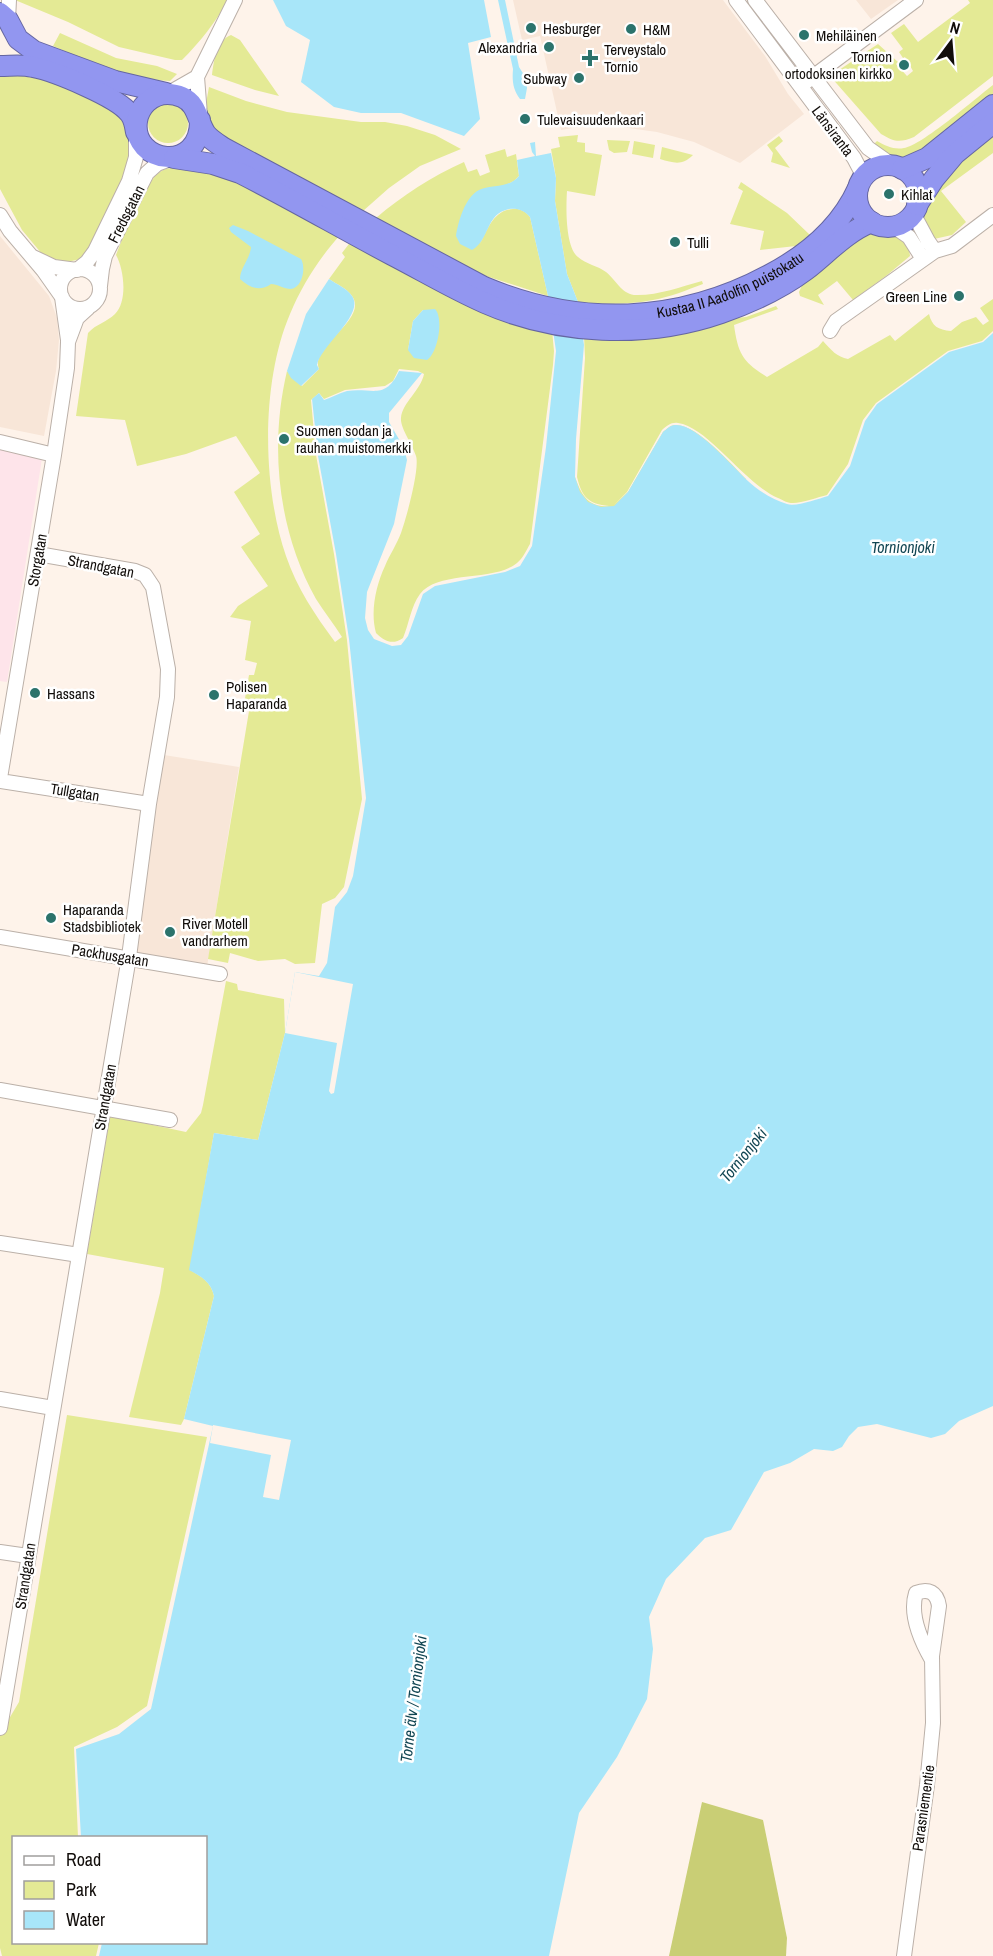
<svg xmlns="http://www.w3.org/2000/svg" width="993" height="1956" font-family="'Archivo Narrow',sans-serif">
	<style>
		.built { fill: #f8e6d8 }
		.medical { fill: #fee4ea }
		.green { fill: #e4ea95; fill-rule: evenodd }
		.forest { fill: #c9ce75 }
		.water { fill: #a8e6f9 }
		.pier { fill: #fef3ea }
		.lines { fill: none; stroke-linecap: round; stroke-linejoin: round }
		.minor-casing { stroke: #bbb0a8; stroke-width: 16 }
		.highway-casing { stroke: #6566a0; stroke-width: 22 }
		.minor { stroke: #fff; stroke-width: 14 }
		.highway { stroke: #9296f0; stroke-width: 20 }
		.poi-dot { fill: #2b736c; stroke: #fff; stroke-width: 2 }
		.labels { text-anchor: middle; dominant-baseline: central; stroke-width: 5; stroke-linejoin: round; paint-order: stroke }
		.poi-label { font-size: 15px; fill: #110d0a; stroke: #fff; text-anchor: start }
		.street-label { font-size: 15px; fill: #110d0a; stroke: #fff }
		.water-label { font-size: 16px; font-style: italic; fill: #124653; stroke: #fff }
	</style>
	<rect width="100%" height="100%" fill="#fef3ea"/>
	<path class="built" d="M513,0H723L765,56L788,94L804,114L740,163L694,142L657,132L614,126L589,125L561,130L540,36L522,40Z
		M856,0H898L871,19Z
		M0,236L49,296L57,318L59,340L56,371L44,436L0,427Z
		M164,755L239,767L206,973L133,958Z"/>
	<path class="medical" d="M0,447L42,458L7,682L0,681Z"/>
	<path class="green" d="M15,0H228C215,23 201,41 182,60H175L119,47L68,22Z
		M968,0H993V76L914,137C899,143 895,142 881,134L830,76L878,44L898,62L896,64L907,76L913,71L905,57L903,58L899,52L903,49L891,33L904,24L918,42L970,3Z
		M60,33L116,58L157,66L177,74L170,81C129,79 90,62 53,46Z
		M231,35L240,40L279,96L255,90L212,75C214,61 216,41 231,35Z
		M32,74L113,106L123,117L130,134L127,166L116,198L90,252L81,259L67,262L54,259L42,254L22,230L0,189V75Z
		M993,85V97L913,157L895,158L874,144L877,141C886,146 894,150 904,148C921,146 976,98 993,85Z
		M209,87L246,101L287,112L361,122H385L407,126L435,135L461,149L420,166L389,188L363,211L238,145L217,132L209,122L205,109Z
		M148 123a20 20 0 1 1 40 0a20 20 0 1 1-40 0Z
		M993,134V153L941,191L966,222L952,235L934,239L922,222V211L946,172Z
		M578,135L577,142L585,143V152L602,155L595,196L567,191C566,206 565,247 578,257C586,264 598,266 606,272C616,280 621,293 634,295C657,296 680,287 702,281L703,284C687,290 670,297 653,300C628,305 603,304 578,302L567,274L555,201L556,178L551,149L560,147L558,137Z
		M779,136L783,141L775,148L790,168L771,162L773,153L767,145Z
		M607,140L630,141L627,152L614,153L609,150Z
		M634,141L655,145L653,158L632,154Z
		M662,147L693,155C682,166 674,163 660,159Z
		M505,149L507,157L516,154L519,176L514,181L506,185L479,246C487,231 493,210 513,209C520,208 526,212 530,217L548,296L483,275L376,218C403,195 431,177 464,162L468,172L477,169L480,176L490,172L485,155Z
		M178,167L225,174L341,234C320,257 302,285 290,314C261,382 262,486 286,556C297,588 315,615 335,642L342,637C334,624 324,612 316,599C278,531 269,447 287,371L302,386L319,369C309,346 369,320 352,296C347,288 336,284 329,279L345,257L342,253L352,240L552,330L554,351L553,365L530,544C526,551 523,558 517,563C494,582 438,570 420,594C411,606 409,624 403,638C393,645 385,642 376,633C370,612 376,585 385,566C390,554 397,544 401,533C406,519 420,469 416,456C413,445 400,428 401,418C402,403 421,390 424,374L418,371L399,369L393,381L385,386L345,390L324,399L319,393L311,400L316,455L334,554L347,640L362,799L344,887L335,898L322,904L315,963L295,964L285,959L258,961L230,953L228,963L208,959L250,705L244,704L249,675H254L257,663L245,660L251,621L230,617L238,606L268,586L241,547L260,534L234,492L260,473L236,436L186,454L137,466L125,420L76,416L88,333C96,324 107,322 115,314C128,301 124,269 116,255C125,233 141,185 160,172C165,168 171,168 178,167ZM423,310L428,311L408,350L413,321Z
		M741,182L787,213L810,235L796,246L760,250L764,231L730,224L743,191L738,188Z
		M868,229C885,231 909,233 910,256L886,276L853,300L837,281L818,295L824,305L800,296L799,292L806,277Z
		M993,299V331L982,341L948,351L876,403L863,420L848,464L827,495C818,497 800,504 791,503C787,503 781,499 778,498C745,484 708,427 678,423C671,422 667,426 662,430L627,492L613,506L628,492L663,432C667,429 670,425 675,425C697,424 731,464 746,479L516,597L575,477C581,494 588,508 609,506C588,504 582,497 577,477L585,358L584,335L746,317L776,306L778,309L734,325C738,354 743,362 767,377L818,347L823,341C831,350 837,357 848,359L890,335L895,341L929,314C932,326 938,330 951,331L962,322L976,317L983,325L989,321L980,308Z
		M226,981L237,984L238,990L284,999L285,1033L258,1140L214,1133L190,1270C202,1277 211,1282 214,1296L184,1419L181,1425L129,1417L160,1293L164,1268L87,1254L110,1116L186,1132L201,1113L203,1105Z
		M67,1415L207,1437L147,1706L117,1727L74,1747L78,1837L14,1838V1942L99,1943L96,1956H2L0,1948V1734L19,1702Z"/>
	<path class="forest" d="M702,1802L763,1820L787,1938L786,1956H669Z"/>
	<path class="water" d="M273,0H484L491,37L468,43L480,119L464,136L401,113H361L334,107L301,82L310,40L286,26Z
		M498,0H505L519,67L526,78L527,88L525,99H520C513,90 512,81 513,69Z
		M535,142L536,156L551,153L556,178L555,201L567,274L578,302L584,345L576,439L575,477L580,492L588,502L601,507L614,506L628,492L663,432C667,429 670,425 675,425C698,423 737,473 755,487C764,494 776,501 787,504C796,507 818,499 828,496L850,466L865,421L877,404L949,352L983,342L993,333V1406L959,1421L945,1434L931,1438L877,1424L858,1427L849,1436L842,1447L833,1451L814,1449L790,1463L764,1472L731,1530L705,1538L666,1579L649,1617L653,1649L647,1699L617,1757L579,1813L549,1956H99L102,1943L206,1942V1838L81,1837L76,1749L119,1734L151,1709L213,1426L184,1419L214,1296C211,1282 202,1277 189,1270L214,1133L258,1140L285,1033L295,972L319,976L327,963L335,907L347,892L353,876L366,798L349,639L336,554L318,456L312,399L319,393L324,400C331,398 339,393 347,391C372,387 385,401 399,371L422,373L389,413V422L404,448L407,460L394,524L367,592L365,618L368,630L374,639L392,646L401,645L408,636L423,594L435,586L505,572L520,566L532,546L546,447L556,351L548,296L530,217C524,210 517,208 509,209C485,214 490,240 472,250L460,244L456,236C458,222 465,197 479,190C493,184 508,189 519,176L517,160L535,156L532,152L530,143Z
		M233,225L248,231L301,259C306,267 303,287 291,289C284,289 277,284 271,284C260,292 250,288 240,279C240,268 250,259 251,247L231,232L229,228Z
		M329,279C336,284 347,288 352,296C365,315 321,345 317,365L319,369L301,386L291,378L287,371L306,314Z
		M435,309C444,318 438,353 427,360L414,358L408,350L413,321L423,310Z"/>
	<path class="pier" d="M295,972L353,984L334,1093L331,1094L329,1091L337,1043L285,1033Z
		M213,1425L291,1440L279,1500L263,1497L271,1455L210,1443Z"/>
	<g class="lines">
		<defs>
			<path id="minor" d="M736,0L854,158L864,177
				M755,0L868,148L892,165
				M8,20L9,0
				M197,77L235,0
				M806,82L916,0
				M169,93L197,77L200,115
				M913,213L928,241L935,251
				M0,215L10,231L43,270L62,297L68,340
				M893,226L909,237L923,259
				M33,257L54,267L77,270L87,262L95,251L129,181L136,157V134
				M60 289a20 20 0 1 1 40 0a20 20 0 1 1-40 0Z
				M100,286L102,269L105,256L147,173L157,164L173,158
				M830,331L836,321L880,290L935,251L952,246L993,215
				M0,442L54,455
				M0,778L54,455L67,368L68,342L77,318L88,308
				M0,781L149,804
				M0,937L220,974
				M0,1090L170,1120
				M0,1243L79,1255
				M0,1399L53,1408
				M0,1552L28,1556
				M0,1728L129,957L149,804L167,697L168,669L153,587L145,575L135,571L38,554
				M904,1956L927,1785L933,1723L932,1656L939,1606C937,1592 928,1588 916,1593C909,1615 921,1641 932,1660"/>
			<g id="highway">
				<path d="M0,13L8,20L18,39L34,51L115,81L166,93"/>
				<path d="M0,66C11,66 22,64 33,67C54,71 118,97 130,114C134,119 135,126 136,132"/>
				<path id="s1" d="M200,120C201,174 131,164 137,121C138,114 142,107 147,102C157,93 170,92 182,97C198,104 197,121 206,134C211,140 218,144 224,148L484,287C579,327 678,324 769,275C807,255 840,228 858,188"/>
				<path d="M174,158L213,164L240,173C291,199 341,228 392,255C423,271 453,289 485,303C558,335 646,339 721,313C750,303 782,288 806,270C828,253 846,232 872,222"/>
				<circle cx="888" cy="196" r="31"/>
				<path d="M902,169L927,158L993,105"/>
				<path d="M917,205L934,179L955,154L993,123"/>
			</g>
		</defs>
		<use href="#minor" class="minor-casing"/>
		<use href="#highway" class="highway-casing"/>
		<use href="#minor" class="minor"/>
		<use href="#highway" class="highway"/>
	</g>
	<g class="poi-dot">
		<circle cx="531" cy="28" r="6"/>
		<circle cx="631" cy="29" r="6"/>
		<circle cx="804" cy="35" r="6"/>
		<circle cx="549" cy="47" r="6"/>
		<path d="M587 49h6v6h6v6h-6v6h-6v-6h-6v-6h6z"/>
		<circle cx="904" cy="65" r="6"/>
		<circle cx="579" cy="78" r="6"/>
		<circle cx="525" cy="119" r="6"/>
		<circle cx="889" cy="194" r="6"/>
		<circle cx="675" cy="242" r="6"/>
		<circle cx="959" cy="296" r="6"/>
		<circle cx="284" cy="439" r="6"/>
		<circle cx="35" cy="693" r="6"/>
		<circle cx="214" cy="695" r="6"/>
		<circle cx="51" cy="918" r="6"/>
		<circle cx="170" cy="932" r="6"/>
	</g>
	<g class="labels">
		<g class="poi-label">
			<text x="543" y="28">Hesburger</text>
			<text x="643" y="29">H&amp;M</text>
			<text x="816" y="35">Mehiläinen</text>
			<text x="537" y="47" text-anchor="end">Alexandria</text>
			<text x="604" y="49">Terveystalo<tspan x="604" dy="17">Tornio</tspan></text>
			<text x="892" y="56" text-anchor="end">Tornion<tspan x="892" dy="17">ortodoksinen kirkko</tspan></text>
			<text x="567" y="78" text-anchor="end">Subway</text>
			<text x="537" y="119">Tulevaisuudenkaari</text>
			<text x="901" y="194">Kihlat</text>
			<text x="687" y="242">Tulli</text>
			<text x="947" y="296" text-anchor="end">Green Line</text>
			<text x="296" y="430">Suomen sodan ja<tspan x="296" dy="17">rauhan muistomerkki</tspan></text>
			<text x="226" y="686">Polisen<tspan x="226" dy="17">Haparanda</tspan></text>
			<text x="47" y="693">Hassans</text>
			<text x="63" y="909">Haparanda<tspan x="63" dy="17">Stadsbibliotek</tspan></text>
			<text x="182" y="923">River Motell<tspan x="182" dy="17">vandrarhem</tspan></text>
		</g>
		<g class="street-label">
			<text transform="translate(833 131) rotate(53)">Länsiranta</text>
			<text transform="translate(126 214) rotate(-63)">Fredsgatan</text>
			<text stroke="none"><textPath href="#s1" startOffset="786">Kustaa II Aadolfin puistokatu</textPath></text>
			<text transform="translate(37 560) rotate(-80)">Storgatan</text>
			<text transform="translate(101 566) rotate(11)">Strandgatan</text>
			<text transform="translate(75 792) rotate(9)">Tullgatan</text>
			<text transform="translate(110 955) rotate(9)">Packhusgatan</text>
			<text transform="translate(105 1097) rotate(-80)">Strandgatan</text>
			<text transform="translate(25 1576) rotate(-81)">Strandgatan</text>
			<text transform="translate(923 1808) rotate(-82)">Parasniementie</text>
		</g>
		<g class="water-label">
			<text x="903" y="547">Tornionjoki</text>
			<text transform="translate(743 1155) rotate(-51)">Tornionjoki</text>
			<text transform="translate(413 1699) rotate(-83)">Torne älv / Tornionjoki</text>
		</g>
	</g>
	<rect x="12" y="1836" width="195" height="108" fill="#ffffff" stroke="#a09e9d" stroke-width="1.5"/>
	<rect x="24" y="1856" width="30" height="9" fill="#ffffff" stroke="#a09e9d" stroke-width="1.5"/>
	<text x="66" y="1866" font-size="18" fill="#110d0a">Road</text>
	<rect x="24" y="1881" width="30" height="18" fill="#e4ea95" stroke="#a09e9d" stroke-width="1.5"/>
	<text x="66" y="1896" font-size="18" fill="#110d0a">Park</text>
	<rect x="24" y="1911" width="30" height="18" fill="#a8e6f9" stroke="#a09e9d" stroke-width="1.5"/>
	<text x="66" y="1926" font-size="18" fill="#110d0a">Water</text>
	<g transform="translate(951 42) rotate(16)" stroke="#ffffff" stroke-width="4.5" paint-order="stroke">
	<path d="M0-4.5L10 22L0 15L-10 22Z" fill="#110d0a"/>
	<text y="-9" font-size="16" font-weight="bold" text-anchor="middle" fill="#110d0a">N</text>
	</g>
</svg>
